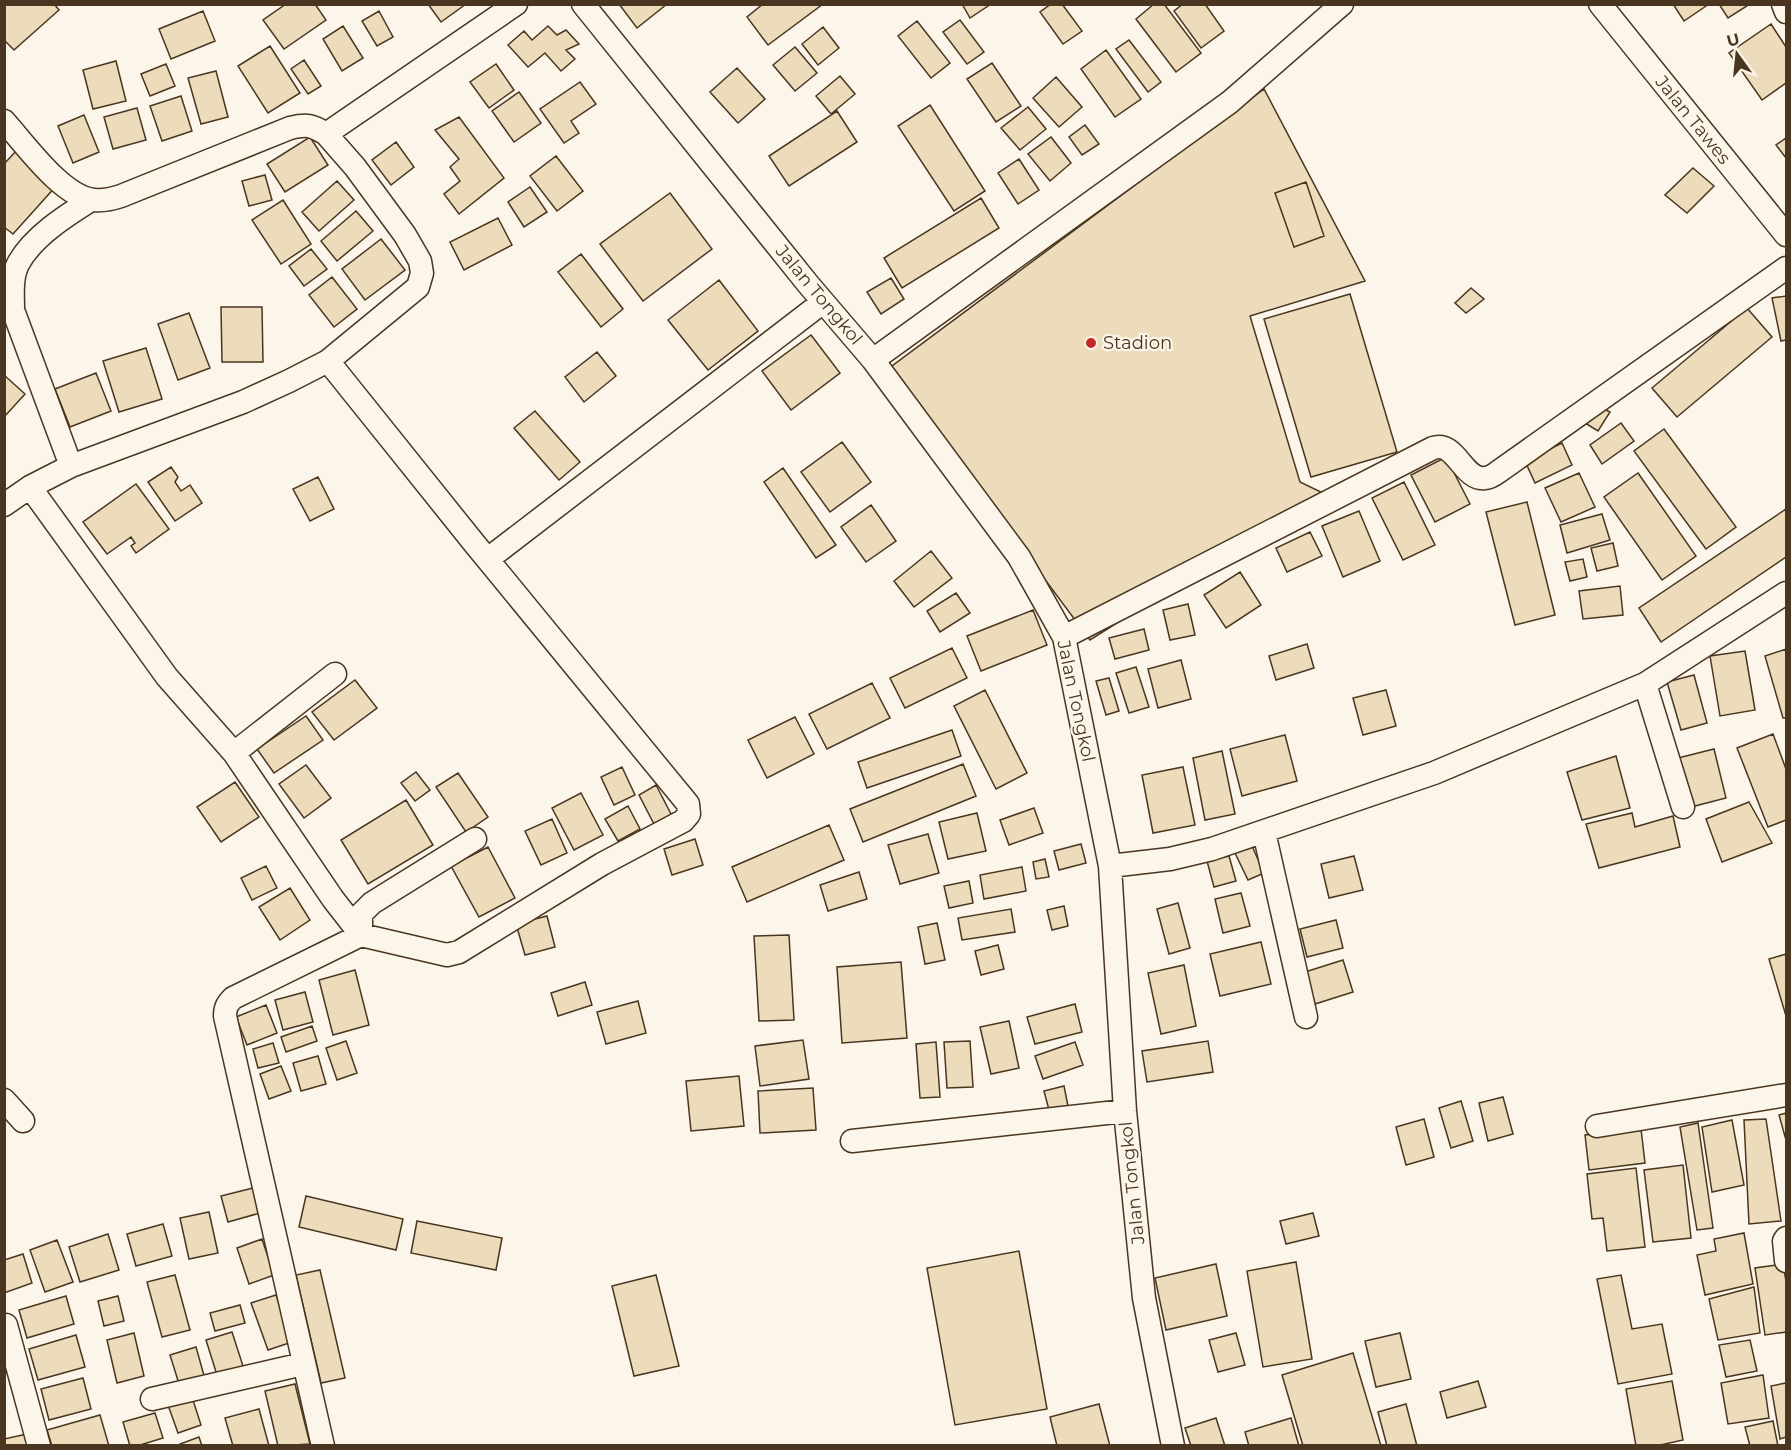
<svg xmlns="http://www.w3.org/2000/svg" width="1791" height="1450" font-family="Montserrat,sans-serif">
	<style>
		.building { fill: #ecdcbc; stroke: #4a3520; stroke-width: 1.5 }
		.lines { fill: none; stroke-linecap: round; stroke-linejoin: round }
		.minor-casing { stroke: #4a3520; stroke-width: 25 }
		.minor { stroke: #fbf6e9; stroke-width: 22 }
		.poi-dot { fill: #c62828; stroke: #fbf6e9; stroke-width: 2 }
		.labels { text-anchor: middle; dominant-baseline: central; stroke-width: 4.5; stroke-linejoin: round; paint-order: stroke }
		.street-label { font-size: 18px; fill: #4a3520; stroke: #fbf6e9 }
		.poi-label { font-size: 18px; fill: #4a3520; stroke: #fbf6e9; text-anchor: start }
	</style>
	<rect width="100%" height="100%" fill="#fbf6e9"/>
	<path class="building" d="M4,4H54L59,10L14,50L4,40Z
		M286,4H315L326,20L284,49L263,20Z
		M428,4H466L441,22Z
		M619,4H667L637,28Z
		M763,4H823L768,45L747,17Z
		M962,4H991L970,18Z
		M1051,4H1062L1082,31L1063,44L1040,12Z
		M1154,4H1164L1201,53L1176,72L1136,19Z
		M1183,4H1205L1224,31L1201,48L1174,11Z
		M1673,4H1709L1684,21Z
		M1719,4H1750L1728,18Z
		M203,11L215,41L171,59L159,29Z
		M379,11L393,37L377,46L362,21Z
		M960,20L984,52L967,64L943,32Z
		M917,21L950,63L931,78L898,36Z
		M1771,24L1786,47V83L1762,100L1729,53Z
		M343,26L363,58L342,71L323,39Z
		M548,26L557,35L566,30L579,44L566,50L575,59L561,71L545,53L528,67L508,45L524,31L532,40Z
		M823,27L839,48L818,65L802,44Z
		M1129,40L1161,82L1148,92L1116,49Z
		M270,46L300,93L268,113L238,66Z
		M795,47L817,73L795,91L773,65Z
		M1106,50L1141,99L1115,117L1081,69Z
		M304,60L321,86L308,94L291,69Z
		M116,61L126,101L93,109L83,70Z
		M992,63L1021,106L996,122L967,79Z
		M166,64L175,86L150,96L141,74Z
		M496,64L514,90L489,108L470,82Z
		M737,68L765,99L738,123L710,92Z
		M216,71L228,117L201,124L188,78Z
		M840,76L855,94L831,114L816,96Z
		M1056,77L1082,107L1059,127L1033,98Z
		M580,82L596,104L571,121L579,133L564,143L540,109Z
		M1264,89L1365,281L1250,316L1300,482L1323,493L1090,640L888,369Z
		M519,92L541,123L514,142L492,111Z
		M181,96L192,131L162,141L150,106Z
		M930,105L985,191L954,211L898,126Z
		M1028,107L1046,129L1020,150L1001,128Z
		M137,108L146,140L113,149L104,117Z
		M837,111L857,142L789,186L769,156Z
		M84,115L99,152L73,163L58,126Z
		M459,117L504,178L459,214L444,194L460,181L450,167L459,159L435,130Z
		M1085,125L1099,144L1082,155L1069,137Z
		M310,137L328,165L285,192L267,164Z
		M1051,137L1071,163L1050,181L1028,154Z
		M1786,138V158L1776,145Z
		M396,142L414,167L391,185L372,160Z
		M17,150L57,185L13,234L4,227V164Z
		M556,156L583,191L557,211L530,176Z
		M1019,159L1039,190L1018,204L998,173Z
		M1693,168L1714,186L1687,213L1665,195Z
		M265,175L272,200L249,206L242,181Z
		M337,181L354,200L319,231L302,212Z
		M1306,182L1324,236L1294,247L1275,193Z
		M530,187L547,212L524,227L508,202Z
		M670,193L712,249L643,301L600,244Z
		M981,198L999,228L902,288L884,258Z
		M283,200L311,244L281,264L252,220Z
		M356,211L373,231L337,261L321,241Z
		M498,218L512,245L464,270L450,242Z
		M381,239L405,270L365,300L342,269Z
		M311,249L327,269L304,286L289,266Z
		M581,254L623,309L601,327L558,272Z
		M332,277L357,309L334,327L309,295Z
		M891,278L904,299L881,314L867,292Z
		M719,280L758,331L708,370L668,320Z
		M1471,288L1484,299L1466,313L1455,303Z
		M1350,294L1397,452L1311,477L1264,319Z
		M1786,296V340L1781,341L1772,298Z
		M221,307H262L263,362H222Z
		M1747,308L1772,337L1677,417L1652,388Z
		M189,313L210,368L178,380L158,324Z
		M811,335L840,373L791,410L762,371Z
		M146,348L162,399L119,412L103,361Z
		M597,352L616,376L584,402L565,377Z
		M96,373L111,411L70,427L55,389Z
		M4,375L25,394L5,416L4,415Z
		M1597,405L1610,412L1598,431L1585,423Z
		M535,411L580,462L559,480L514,428Z
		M1621,423L1634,441L1602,464L1590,445Z
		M1664,429L1736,527L1706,549L1634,451Z
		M842,442L871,482L830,512L801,472Z
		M1562,443L1572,465L1535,483L1525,461Z
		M1446,457L1470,504L1435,522L1411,475Z
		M171,467L178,477L175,482L181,491L190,485L202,503L175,521L148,482Z
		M783,468L836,545L816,558L764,482Z
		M1579,473L1595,507L1561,522L1545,488Z
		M1638,473L1696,556L1662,580L1604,497Z
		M318,477L334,509L310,521L293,489Z
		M1404,482L1435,545L1403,560L1372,498Z
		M136,484L169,529L136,553L131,546L135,543L131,537L107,554L83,522Z
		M1527,502L1555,615L1515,625L1486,512Z
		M871,505L896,541L866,562L841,527Z
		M1786,509V557L1661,642L1639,608Z
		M1359,511L1380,561L1343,577L1322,526Z
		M1602,514L1610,540L1567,553L1560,525Z
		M1310,532L1322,556L1287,572L1276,548Z
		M1613,543L1618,566L1597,571L1591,548Z
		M931,551L952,578L914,607L894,581Z
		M1583,559L1587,577L1570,581L1565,562Z
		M1240,572L1261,605L1226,628L1204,595Z
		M1620,586L1623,615L1583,619L1579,591Z
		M956,593L970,613L940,632L927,611Z
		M1188,604L1195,635L1170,640L1163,610Z
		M1033,610L1047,645L981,671L967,636Z
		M1144,629L1149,650L1115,659L1109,638Z
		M1307,644L1314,668L1276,680L1269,656Z
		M952,648L967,678L905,708L890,678Z
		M1786,649V718H1783L1765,656Z
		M1745,651L1755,710L1720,716L1710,656Z
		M1181,660L1191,699L1158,708L1148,669Z
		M1136,667L1149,707L1129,713L1116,673Z
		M1694,675L1707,723L1681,730L1667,682Z
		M1109,678L1119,711L1106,715L1096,681Z
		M355,680L377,708L334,740L312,712Z
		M872,683L890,718L827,749L809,714Z
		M985,690L1027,773L996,789L954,706Z
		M1386,690L1396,726L1363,735L1353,698Z
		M306,716L323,740L274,773L257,749Z
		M795,717L814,754L767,778L748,740Z
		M952,730L961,756L867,788L858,762Z
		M1773,734L1786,769V820L1768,827L1737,748Z
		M1285,735L1297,781L1242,796L1230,749Z
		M1714,749L1726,798L1691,807L1678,758Z
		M1222,751L1235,814L1205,820L1193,758Z
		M1616,756L1630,808L1582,820L1567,772Z
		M963,764L976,796L863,842L850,809Z
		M306,765L331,798L304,818L279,784Z
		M622,767L635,795L614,805L601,777Z
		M1183,767L1195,825L1153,833L1142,775Z
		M416,772L430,790L415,801L401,783Z
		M458,773L488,817L466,832L436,787Z
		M235,782L259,817L221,842L197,807Z
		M656,785L672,816L655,826L639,795Z
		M581,793L603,835L574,850L552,808Z
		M406,800L433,845L368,884L341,840Z
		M1749,802L1772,843L1722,862L1706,819Z
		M628,806L640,829L618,841L605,819Z
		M1034,808L1043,833L1009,845L1000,820Z
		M977,813L986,851L948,859L939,822Z
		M1632,813L1635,827L1673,816L1680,847L1599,868L1586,824Z
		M552,819L567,853L541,865L525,831Z
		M829,825L844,860L747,902L732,867Z
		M928,834L939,873L900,884L888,845Z
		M695,839L703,865L672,875L664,849Z
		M1081,844L1086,863L1059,870L1054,851Z
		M1252,846L1264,873L1248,880L1235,853Z
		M488,847L515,898L479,917L451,866Z
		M1229,856L1236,881L1214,887L1207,861Z
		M1354,856L1363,890L1329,898L1321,864Z
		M1045,859L1049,877L1036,879L1033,862Z
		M266,866L277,888L252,900L241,878Z
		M1022,867L1026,891L984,899L980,875Z
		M859,872L867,899L828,911L820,885Z
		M969,881L973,903L949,908L944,886Z
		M290,888L310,920L280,940L259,907Z
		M1241,893L1250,926L1223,933L1215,899Z
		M1178,903L1190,948L1169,954L1157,909Z
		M1064,906L1068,926L1052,930L1047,910Z
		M1011,909L1015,932L962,940L958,918Z
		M547,916L555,947L525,955L516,924Z
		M1336,920L1343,948L1307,957L1300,929Z
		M937,923L945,960L925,964L918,927Z
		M789,935L794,1020L759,1021L754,936Z
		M1261,942L1271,984L1220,996L1210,954Z
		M998,945L1004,969L981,975L975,951Z
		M1786,954V1016L1769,959Z
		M1343,960L1353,992L1315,1004L1305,972Z
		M901,962L907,1038L842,1043L837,967Z
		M1184,965L1196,1026L1161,1034L1148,973Z
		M355,970L369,1025L333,1035L319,980Z
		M585,982L592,1005L558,1016L551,993Z
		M305,992L313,1022L283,1030L275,1000Z
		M638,1001L646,1033L606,1044L597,1012Z
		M1075,1004L1082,1032L1035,1044L1027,1017Z
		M266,1005L277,1033L247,1045L236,1017Z
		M1009,1021L1019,1068L991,1074L980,1027Z
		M312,1026L317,1041L286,1052L281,1037Z
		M803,1040L809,1079L760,1086L755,1046Z
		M346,1041L357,1073L337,1080L326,1048Z
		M970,1041L973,1087L947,1088L944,1042Z
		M1208,1041L1213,1072L1147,1082L1142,1051Z
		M936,1042L940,1097L920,1098L916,1044Z
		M1075,1042L1083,1065L1043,1079L1035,1056Z
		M273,1043L279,1063L258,1068L253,1049Z
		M318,1056L326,1084L301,1091L293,1063Z
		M281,1066L291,1091L269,1099L260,1074Z
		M739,1076L744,1126L691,1131L686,1081Z
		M1064,1086L1068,1106L1049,1110L1044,1091Z
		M813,1088L816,1130L760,1133L758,1091Z
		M1503,1097L1513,1134L1488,1141L1479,1103Z
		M1461,1101L1473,1141L1451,1148L1439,1108Z
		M1786,1113V1140L1779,1115Z
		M1424,1119L1434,1157L1406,1165L1396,1127Z
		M1766,1119L1781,1221L1749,1224L1744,1120Z
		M1732,1120L1744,1185L1712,1192L1702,1127Z
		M1698,1123L1713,1228L1697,1230L1680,1127Z
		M1641,1129L1645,1163L1589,1170L1585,1135Z
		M1683,1165L1691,1238L1653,1242L1644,1170Z
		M1636,1168L1645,1247L1607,1251L1603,1218L1592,1219L1587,1174Z
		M253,1188L260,1213L228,1222L221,1196Z
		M306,1196L403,1219L396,1250L299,1227Z
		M209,1212L218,1253L189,1259L180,1218Z
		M1313,1213L1319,1236L1286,1244L1280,1221Z
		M417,1221L502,1238L496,1270L411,1253Z
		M163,1224L172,1256L136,1266L127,1234Z
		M1744,1233L1753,1284L1705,1295L1697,1255L1716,1251L1714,1239Z
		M108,1234L119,1270L80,1282L69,1247Z
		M262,1239L274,1275L249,1284L237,1248Z
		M57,1240L73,1282L45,1292L30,1250Z
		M1019,1251L1047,1409L955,1425L927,1268Z
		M23,1254L32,1283L4,1293V1260Z
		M1296,1262L1312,1359L1263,1367L1247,1271Z
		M1216,1264L1227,1316L1166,1330L1155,1278Z
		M1783,1264L1786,1281V1332L1765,1335L1755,1268Z
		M320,1270L345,1378L321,1383L296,1275Z
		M175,1275L190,1330L162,1337L147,1282Z
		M656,1275L679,1366L634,1376L612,1286Z
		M1621,1275L1632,1329L1662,1324L1672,1374L1618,1384L1597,1279Z
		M1754,1287L1760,1333L1718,1340L1709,1299Z
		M276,1295L292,1342L268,1350L251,1303Z
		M66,1296L74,1324L27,1338L19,1310Z
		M118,1296L124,1321L104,1326L98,1301Z
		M240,1305L245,1323L215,1331L210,1313Z
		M232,1332L243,1366L217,1375L206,1340Z
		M134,1333L144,1376L117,1383L107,1340Z
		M1236,1333L1245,1365L1218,1372L1209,1340Z
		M1400,1333L1411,1379L1376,1387L1365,1341Z
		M76,1335L85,1367L38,1380L29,1349Z
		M1750,1340L1757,1371L1726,1377L1719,1345Z
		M196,1347L205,1379L180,1387L170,1355Z
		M1353,1353L1381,1446H1303L1282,1375Z
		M1763,1375L1769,1418L1728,1424L1721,1383Z
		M83,1378L91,1409L49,1420L41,1389Z
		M1478,1381L1486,1407L1447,1418L1440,1392Z
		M1672,1381L1683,1440L1656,1446H1636L1626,1389Z
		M1786,1383V1437L1780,1439L1771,1386Z
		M295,1384L310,1444L278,1446L265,1391Z
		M192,1397L201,1425L178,1433L168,1405Z
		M1099,1404L1110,1446H1057L1050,1417Z
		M1406,1404L1417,1446H1387L1378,1412Z
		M259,1409L269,1446H233L225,1418Z
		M155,1413L163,1438L137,1446H130L123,1422Z
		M100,1415L109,1446H52L47,1430Z
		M1216,1418L1225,1446H1191L1185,1428Z
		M1291,1418L1299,1446H1249L1245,1432Z
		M1773,1421L1778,1446H1750L1745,1427Z
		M27,1434L30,1446H4V1439Z
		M199,1437L202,1446H180V1444Z"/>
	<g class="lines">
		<defs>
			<path id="minor" d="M583,4L808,284L873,360L1019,557L1064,637L1110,866L1125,1111L1144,1298L1173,1446
				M1600,4L1786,235
				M1783,4L1786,12
				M4,121C25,144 62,197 94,200C104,201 112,199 121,196L290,128C307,124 312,125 326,134
				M873,360L1230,102L1342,4
				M71,466L13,310C13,295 11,278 18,264C32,237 67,215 91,200
				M30,487L167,677L234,753L333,899L361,935L447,955L459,952L602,864L683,821L689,814L688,804L474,543L328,361
				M4,505L30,487L71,466L243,402L289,381L328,361L418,287L422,273L420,261L405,235L355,167L326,134L516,4
				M488,559L823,302
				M1064,637L1433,448C1456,440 1463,481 1485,478C1489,478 1494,475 1498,472L1786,268
				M1645,684L1683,807
				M234,753L335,674
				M1264,832L1306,1017
				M1110,866L1170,859L1212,849L1434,773L1645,684L1786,593
				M4,1100L23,1121
				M1597,1126L1786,1095
				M852,1141L1125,1111
				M1786,1238L1784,1241L1786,1261
				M6,1325L39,1446
				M152,1399L303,1364
				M323,1446L225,1016C225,1008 227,1004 233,998L361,935V914L372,903L475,839"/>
		</defs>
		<use href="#minor" class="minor-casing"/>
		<use href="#minor" class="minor"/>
	</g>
	<circle class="poi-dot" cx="1091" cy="343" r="6"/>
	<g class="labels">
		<g class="street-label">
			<text transform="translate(1693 120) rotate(51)">Jalan Tawes</text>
			<text transform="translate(819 295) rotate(50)">Jalan Tongkol</text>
			<text transform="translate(1076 701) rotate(78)">Jalan Tongkol</text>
			<text transform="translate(1132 1183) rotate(-96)">Jalan Tongkol</text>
		</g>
		<g class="poi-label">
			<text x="1103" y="343">Stadion</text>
		</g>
	</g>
	<rect width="1791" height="1450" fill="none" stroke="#4a3520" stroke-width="12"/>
	<g transform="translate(1737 54) rotate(345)" stroke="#fbf6e9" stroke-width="4.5" paint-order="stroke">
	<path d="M0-4.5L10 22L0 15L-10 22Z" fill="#4a3520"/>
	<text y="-9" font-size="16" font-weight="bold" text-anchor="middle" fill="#4a3520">U</text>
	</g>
</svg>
